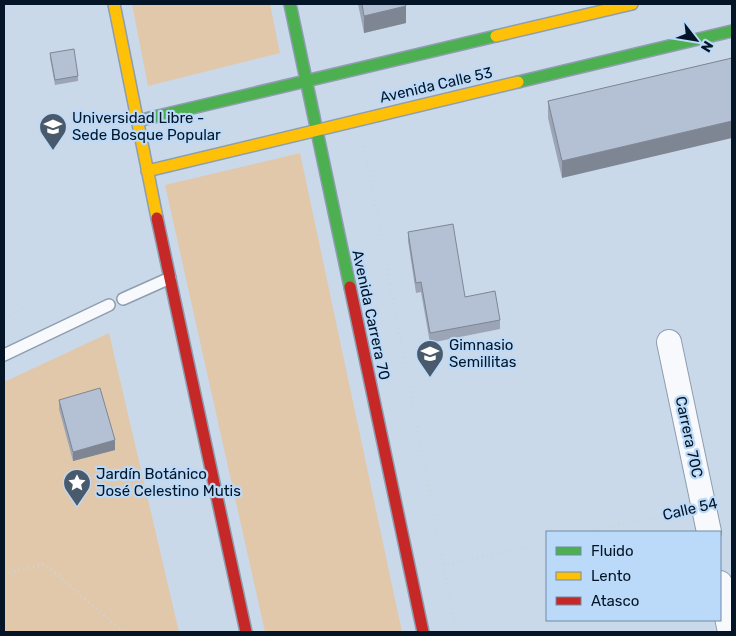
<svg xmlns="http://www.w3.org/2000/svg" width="736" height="636" font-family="Rubik,sans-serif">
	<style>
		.green { fill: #e1c8ab }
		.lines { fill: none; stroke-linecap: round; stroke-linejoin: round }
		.lane-casing { stroke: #8e9eae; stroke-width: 14 }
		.street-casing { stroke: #8e9eae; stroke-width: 26 }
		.fast-casing { stroke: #8e9eae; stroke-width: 14 }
		.slow-casing { stroke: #8e9eae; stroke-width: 14 }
		.jam-casing { stroke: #8e9eae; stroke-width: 14 }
		.path { stroke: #ced4d9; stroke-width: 3; stroke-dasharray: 1 4; stroke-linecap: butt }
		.lane { stroke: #f7f9fc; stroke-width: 11 }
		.street { stroke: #f7f9fc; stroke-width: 24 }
		.fast { stroke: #4caf50; stroke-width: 11 }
		.slow { stroke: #ffc107; stroke-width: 11 }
		.jam { stroke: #c62828; stroke-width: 11 }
		.wall { fill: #9ba5b5 }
		.shaded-wall { fill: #7e8694 }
		.building { fill: #b4c0d3; stroke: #7e8694 }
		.labels { text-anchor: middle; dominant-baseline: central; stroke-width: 4.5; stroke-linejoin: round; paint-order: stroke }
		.street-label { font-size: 15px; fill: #031527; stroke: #bbd9f8 }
		.poi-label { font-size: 15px; fill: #031527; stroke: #bbd9f8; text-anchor: start }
	</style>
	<rect width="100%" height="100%" fill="#c9d9ea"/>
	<path class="green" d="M132,4H270L280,53L148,86Z
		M300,153L402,632H265L165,185Z
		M109,333L179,632H4V382Z"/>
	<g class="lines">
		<defs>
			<path id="lane" d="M123,299L170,278
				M4,355L109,305"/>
			<path id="street" d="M669,342L709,532
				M720,583L730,632"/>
			<path id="fast" d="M290,4L350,287
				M518,82L732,31
				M137,121L496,36"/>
			<path id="slow" d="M114,4L157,218
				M496,36L632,4
				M147,171L518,82"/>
			<path id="jam" d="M157,218L246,632
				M350,287L423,632"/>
		</defs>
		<use href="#lane" class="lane-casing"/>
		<use href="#street" class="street-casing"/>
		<use href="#fast" class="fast-casing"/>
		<use href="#slow" class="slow-casing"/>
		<use href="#jam" class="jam-casing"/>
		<path class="path" d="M364,146L456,632
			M4,318L70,283
			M589,532L678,512
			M443,566L547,542
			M4,574L45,564L123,632"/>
		<use href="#lane" class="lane"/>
		<use href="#street" class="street"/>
		<use href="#fast" class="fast"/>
		<use href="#slow" class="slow"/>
		<use href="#jam" class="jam"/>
	</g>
	<path class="wall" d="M358,4H405L406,23L364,33Z
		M50,53L78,76V81L55,85L50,58Z
		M732,58L562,178L548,118V101Z
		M408,232L465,297L500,320V329L430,343L421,292L416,293L408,241Z
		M59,400L115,450L73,461L59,409Z"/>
	<path class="shaded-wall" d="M406,6V23L364,33V16Z
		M732,121V138L562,178V161Z
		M115,440V450L73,461V452Z"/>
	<path class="building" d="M362,4H405L406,6L364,16Z
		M74,49L78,76L55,80L50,53Z
		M732,58V121L562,161L548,101Z
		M453,224L465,297L495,291L500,320L430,333L421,282L416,283L408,232Z
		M100,388L115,440L73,452L59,400Z"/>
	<defs>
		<symbol id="university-pin" viewBox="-11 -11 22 30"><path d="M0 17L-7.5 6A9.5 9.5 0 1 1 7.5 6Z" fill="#485a6b" stroke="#bbd9f8"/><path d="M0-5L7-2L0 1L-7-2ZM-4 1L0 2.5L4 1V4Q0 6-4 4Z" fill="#fff"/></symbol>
		<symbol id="school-pin" viewBox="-11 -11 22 30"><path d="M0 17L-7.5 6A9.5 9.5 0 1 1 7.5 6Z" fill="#485a6b" stroke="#bbd9f8"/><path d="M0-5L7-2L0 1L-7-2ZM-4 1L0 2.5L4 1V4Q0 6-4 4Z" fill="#fff"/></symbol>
		<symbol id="sight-pin" viewBox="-11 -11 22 30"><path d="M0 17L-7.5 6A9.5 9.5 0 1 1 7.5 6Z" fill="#485a6b" stroke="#bbd9f8"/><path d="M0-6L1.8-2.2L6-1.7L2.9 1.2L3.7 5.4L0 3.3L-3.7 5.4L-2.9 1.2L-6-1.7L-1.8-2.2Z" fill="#fff"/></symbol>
	</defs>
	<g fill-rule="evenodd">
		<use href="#university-pin" x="37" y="111" width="32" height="43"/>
		<use href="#school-pin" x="414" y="338" width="32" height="43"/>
		<use href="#sight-pin" x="61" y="467" width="32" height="43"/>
	</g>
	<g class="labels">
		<g class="street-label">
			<text transform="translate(436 85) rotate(-13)">Avenida Calle 53</text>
			<text transform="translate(371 315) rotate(78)">Avenida Carrera 70</text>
			<text transform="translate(689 437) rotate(78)">Carrera 70C</text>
			<text transform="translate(690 509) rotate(-13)">Calle 54</text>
		</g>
		<g class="poi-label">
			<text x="72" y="118">Universidad Libre -<tspan x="72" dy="17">Sede Bosque Popular</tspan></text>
			<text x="449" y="345">Gimnasio<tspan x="449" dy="17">Semillitas</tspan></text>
			<text x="96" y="474">Jardín Botánico<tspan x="96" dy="17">José Celestino Mutis</tspan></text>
		</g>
	</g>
	<rect width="736" height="636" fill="none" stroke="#031527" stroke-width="10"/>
	<rect x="546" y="531" width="175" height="90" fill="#bbd9f8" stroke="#718ba4"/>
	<rect x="556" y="547" width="25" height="8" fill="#4caf50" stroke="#718ba4"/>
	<text x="591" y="556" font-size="15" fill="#031527">Fluido</text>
	<rect x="556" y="572" width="25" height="8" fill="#ffc107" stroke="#718ba4"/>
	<text x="591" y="581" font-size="15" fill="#031527">Lento</text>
	<rect x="556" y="597" width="25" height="8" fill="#c62828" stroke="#718ba4"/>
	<text x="591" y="606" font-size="15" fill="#031527">Atasco</text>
	<g transform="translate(696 40) rotate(121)" stroke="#bbd9f8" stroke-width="4" paint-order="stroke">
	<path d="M0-4L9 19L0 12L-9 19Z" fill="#031527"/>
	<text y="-8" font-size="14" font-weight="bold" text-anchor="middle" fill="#031527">N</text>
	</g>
</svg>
